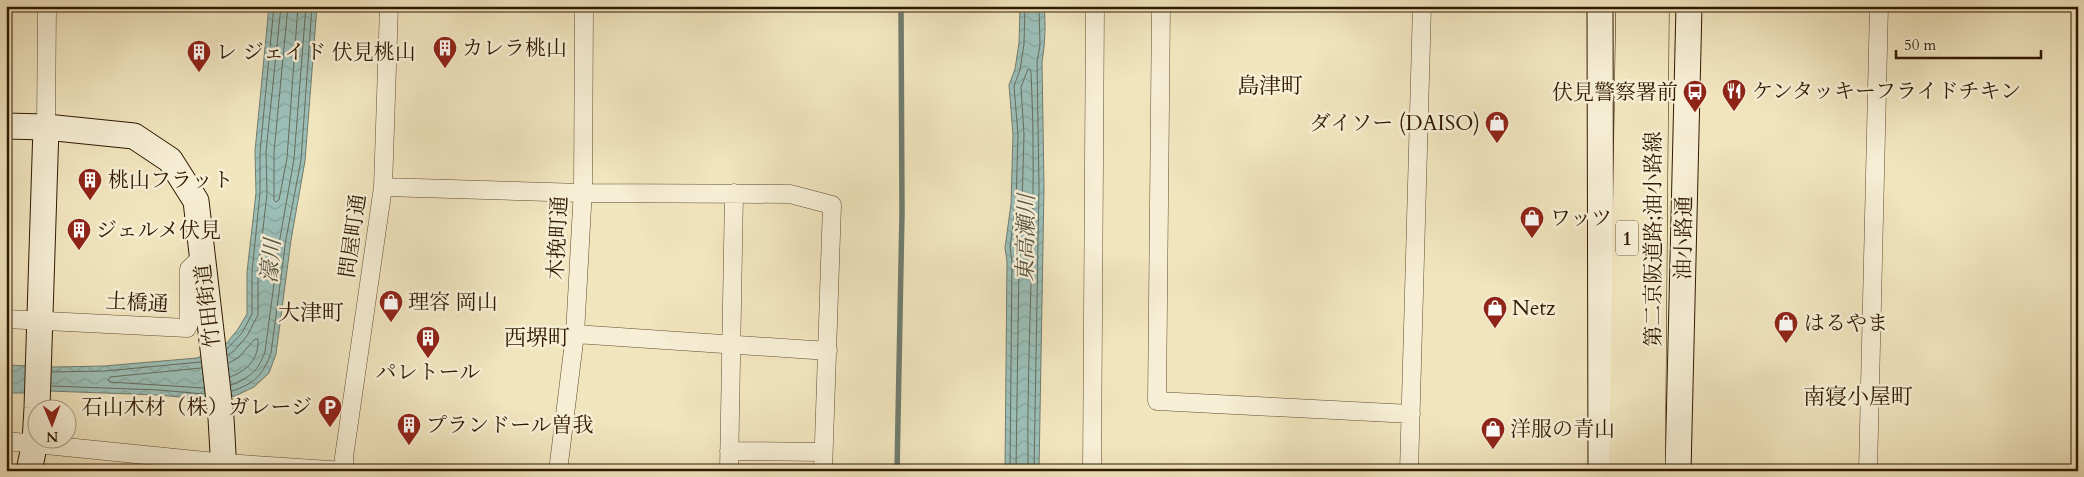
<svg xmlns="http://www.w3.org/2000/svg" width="2084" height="477" font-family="Cardo,'Noto Serif JP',serif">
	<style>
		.water { fill: url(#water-waves); stroke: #707c6e }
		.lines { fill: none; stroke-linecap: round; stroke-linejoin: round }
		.shore { stroke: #666c5c; stroke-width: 1 }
		.stream { stroke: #707c6e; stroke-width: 5.5 }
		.street-casing { stroke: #604c30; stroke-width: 19 }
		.secondary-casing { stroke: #301900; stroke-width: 27 }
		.highway-casing { stroke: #301900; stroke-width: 29 }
		.street { stroke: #f6eed5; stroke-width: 18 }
		.secondary { stroke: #f6eed5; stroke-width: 25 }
		.highway { stroke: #f1e5be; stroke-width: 28 }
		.labels { text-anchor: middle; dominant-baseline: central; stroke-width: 5; stroke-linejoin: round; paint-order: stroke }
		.shield { fill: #f6eed5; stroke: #6b5940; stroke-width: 1 }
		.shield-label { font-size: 20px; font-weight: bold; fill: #301900 }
		.poi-label { font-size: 21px; fill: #301900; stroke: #f6eed5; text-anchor: start }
		.street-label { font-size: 21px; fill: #301900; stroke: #f6eed5 }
		.neighbourhood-label { font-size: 22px; fill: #301900; stroke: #f6eed5 }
		.water-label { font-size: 22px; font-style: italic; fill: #555340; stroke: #f6eed5 }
	</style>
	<defs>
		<pattern id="water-waves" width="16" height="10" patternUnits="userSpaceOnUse" patternTransform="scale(1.25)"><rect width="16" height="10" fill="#9bbeb7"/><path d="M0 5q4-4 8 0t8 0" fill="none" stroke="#86a39c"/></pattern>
	</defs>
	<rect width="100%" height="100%" fill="#f1e5be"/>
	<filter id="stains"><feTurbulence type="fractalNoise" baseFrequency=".004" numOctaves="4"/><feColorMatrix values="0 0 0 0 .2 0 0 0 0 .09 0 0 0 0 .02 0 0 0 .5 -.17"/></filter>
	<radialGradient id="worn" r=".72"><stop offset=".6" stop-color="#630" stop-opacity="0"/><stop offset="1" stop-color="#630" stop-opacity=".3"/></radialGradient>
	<path class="water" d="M269,6H317L305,161L291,240L276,354L269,373L254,387L235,396L202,399L158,395L49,391L29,393H6V365L55,367L104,366L197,358L226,344L238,329L247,314V272L256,193L255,151Z
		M1020,6H1044C1046,25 1045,44 1042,62L1044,188L1039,471H1005L1007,261L1005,248L1011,204L1013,135L1009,85L1015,69L1019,43Z"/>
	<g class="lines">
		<path class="shore" d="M288,6L274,152V200L276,202L279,200L287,158L298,6
			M227,349L242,333L252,314V272L260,193V152L274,6
			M228,355L234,351L247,336L258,315V272L267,194L266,152L281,6
			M229,363L239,357L255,339H258C259,359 248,370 230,377
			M201,368L110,377L108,380L110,382L204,388
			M52,372L105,371L201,362
			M231,385C251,377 258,371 265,352L280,238L294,159L306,6
			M51,386L159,390L204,394
			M232,391C254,384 263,375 271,353L286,239L301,160L312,6
			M1010,471L1012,261L1010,247L1016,204L1018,135L1014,86L1020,70L1024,44L1025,6
			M1016,471L1019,261L1017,247L1022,204L1024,135L1021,87L1028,69L1031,71C1038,204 1026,338 1028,471
			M1034,471L1039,188L1037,62L1040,45L1039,6"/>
		<path class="stream" d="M897,471L902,213L901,6"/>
		<defs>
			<path id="street" d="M1161,6L1157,401L1411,414
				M46,127L47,6
				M383,187L582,193L790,194L832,205L823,471
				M6,319L187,328L189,324V269L202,257
				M575,334L828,351
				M6,441L225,463L345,471
				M729,451L823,452
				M345,471L344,457L383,187L389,6
				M558,471L575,334L583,189L584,6
				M729,471L734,193
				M1092,471L1095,6
				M1409,471L1422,6
				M1868,471L1879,6"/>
			<path id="secondary" d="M1600,6L1601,471
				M6,126L46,127L134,136L170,160L196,201L221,418L224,471
				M29,471L35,442L37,408L46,127
				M1678,471L1689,6"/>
			<path id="highway" d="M1623,471L1630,6
				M1651,471L1655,6"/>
		</defs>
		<use href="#street" class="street-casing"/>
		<use href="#secondary" class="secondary-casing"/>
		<use href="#highway" class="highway-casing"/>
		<use href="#street" class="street"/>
		<use href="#secondary" class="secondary"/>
		<use href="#highway" class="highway"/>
	</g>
	<defs>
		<symbol id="building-pin" viewBox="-11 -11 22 30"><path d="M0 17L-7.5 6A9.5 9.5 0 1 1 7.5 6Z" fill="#8f2418" stroke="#f6eed5"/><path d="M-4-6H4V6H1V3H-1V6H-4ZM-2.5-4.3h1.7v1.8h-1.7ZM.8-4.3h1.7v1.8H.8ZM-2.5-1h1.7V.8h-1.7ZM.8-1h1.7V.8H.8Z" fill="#fff"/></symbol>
		<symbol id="restaurant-pin" viewBox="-11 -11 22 30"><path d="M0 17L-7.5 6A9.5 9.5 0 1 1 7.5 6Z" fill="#8f2418" stroke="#f6eed5"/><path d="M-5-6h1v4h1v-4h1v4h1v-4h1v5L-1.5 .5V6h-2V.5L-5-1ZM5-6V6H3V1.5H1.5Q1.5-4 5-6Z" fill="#fff"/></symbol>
		<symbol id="bus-pin" viewBox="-11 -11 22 30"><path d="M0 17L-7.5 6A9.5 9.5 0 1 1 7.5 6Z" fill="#8f2418" stroke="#f6eed5"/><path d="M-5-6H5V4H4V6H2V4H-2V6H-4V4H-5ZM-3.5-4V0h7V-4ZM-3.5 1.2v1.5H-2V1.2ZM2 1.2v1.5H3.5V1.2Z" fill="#fff"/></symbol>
		<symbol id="shop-pin" viewBox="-11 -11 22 30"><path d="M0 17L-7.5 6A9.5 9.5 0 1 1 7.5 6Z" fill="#8f2418" stroke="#f6eed5"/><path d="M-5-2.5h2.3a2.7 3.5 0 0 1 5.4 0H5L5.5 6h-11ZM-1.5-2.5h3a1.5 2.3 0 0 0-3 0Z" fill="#fff"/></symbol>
		<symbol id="parking-pin" viewBox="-11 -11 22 30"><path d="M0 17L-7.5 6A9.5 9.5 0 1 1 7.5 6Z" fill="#8f2418" stroke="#f6eed5"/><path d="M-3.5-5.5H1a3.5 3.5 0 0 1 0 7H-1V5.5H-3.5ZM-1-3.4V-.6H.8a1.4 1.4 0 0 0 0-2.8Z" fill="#fff"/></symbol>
	</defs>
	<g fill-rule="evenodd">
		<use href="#building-pin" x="431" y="34" width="28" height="38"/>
		<use href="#building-pin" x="185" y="38" width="28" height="38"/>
		<use href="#restaurant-pin" x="1720" y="77" width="28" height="38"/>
		<use href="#bus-pin" x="1681" y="78" width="28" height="38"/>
		<use href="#shop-pin" x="1483" y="109" width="28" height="38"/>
		<use href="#building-pin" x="76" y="166" width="28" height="38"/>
		<use href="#shop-pin" x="1518" y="204" width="28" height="38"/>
		<use href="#building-pin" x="65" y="216" width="28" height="38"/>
		<use href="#shop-pin" x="377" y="288" width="28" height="38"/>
		<use href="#shop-pin" x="1481" y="294" width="28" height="38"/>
		<use href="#shop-pin" x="1772" y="309" width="28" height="38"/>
		<use href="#building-pin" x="414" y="324" width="28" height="38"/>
		<use href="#parking-pin" x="316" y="393" width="28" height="38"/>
		<use href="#building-pin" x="395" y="411" width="28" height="38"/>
		<use href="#shop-pin" x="1479" y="415" width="28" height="38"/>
	</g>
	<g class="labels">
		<rect class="shield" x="1616" y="220.5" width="22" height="35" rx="4"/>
		<g class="shield-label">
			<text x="1627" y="238">1</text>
		</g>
		<g class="poi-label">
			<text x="462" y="48">カレラ桃山</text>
			<text x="216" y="52">レ ジェイド 伏見桃山</text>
			<text x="1752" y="91">ケンタッキーフライドチキン</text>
			<text x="1678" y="92" text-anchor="end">伏見警察署前</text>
			<text x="1480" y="123" text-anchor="end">ダイソー (DAISO)</text>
			<text x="108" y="180">桃山フラット</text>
			<text x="1550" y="218">ワッツ</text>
			<text x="96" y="230">ジェルメ伏見</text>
			<text x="408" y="302">理容 岡山</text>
			<text x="1512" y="308">Netz</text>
			<text x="1804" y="323">はるやま</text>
			<text x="428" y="372" text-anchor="middle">パレトール</text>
			<text x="312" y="407" text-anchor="end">石山木材（株）ガレージ</text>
			<text x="426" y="425">プランドール曽我</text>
			<text x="1510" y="429">洋服の青山</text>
		</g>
		<g class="street-label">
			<text transform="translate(353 236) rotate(-82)">問屋町通</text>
			<text transform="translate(558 238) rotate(-87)">木挽町通</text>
			<text transform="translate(1684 238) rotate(-89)">油小路通</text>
			<text transform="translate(1653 239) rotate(-90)">第二京阪道路;油小路線</text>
			<text transform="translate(137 303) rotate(3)">土橋通</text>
			<text transform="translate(208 306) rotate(-97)">竹田街道</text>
		</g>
		<g class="neighbourhood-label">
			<text x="1270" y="86">島津町</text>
			<text x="311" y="313">大津町</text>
			<text x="537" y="338">西堺町</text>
			<text x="1858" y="397">南寝小屋町</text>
		</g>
		<g class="water-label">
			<text transform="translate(1026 238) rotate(-89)">東高瀬川</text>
			<text transform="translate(271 261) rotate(-85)">濠川</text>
		</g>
	</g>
	<rect width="2084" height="477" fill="none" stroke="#f1e5be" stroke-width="25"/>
	<rect x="8" y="8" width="2069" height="462" fill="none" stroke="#301900" stroke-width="2.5"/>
	<rect x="12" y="12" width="2059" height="452" fill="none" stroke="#301900"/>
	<g transform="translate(52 424) rotate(179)"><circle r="24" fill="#f6eed5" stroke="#a79980"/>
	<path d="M0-4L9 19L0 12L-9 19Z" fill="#8f2418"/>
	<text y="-8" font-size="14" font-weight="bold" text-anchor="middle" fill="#301900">N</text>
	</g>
	<path d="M1896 50v8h145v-8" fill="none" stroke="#301900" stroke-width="2.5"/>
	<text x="1904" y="50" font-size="15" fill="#301900" stroke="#f6eed5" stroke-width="4" paint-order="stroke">50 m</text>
	<rect width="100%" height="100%" filter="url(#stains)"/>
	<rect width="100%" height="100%" fill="url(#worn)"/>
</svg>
